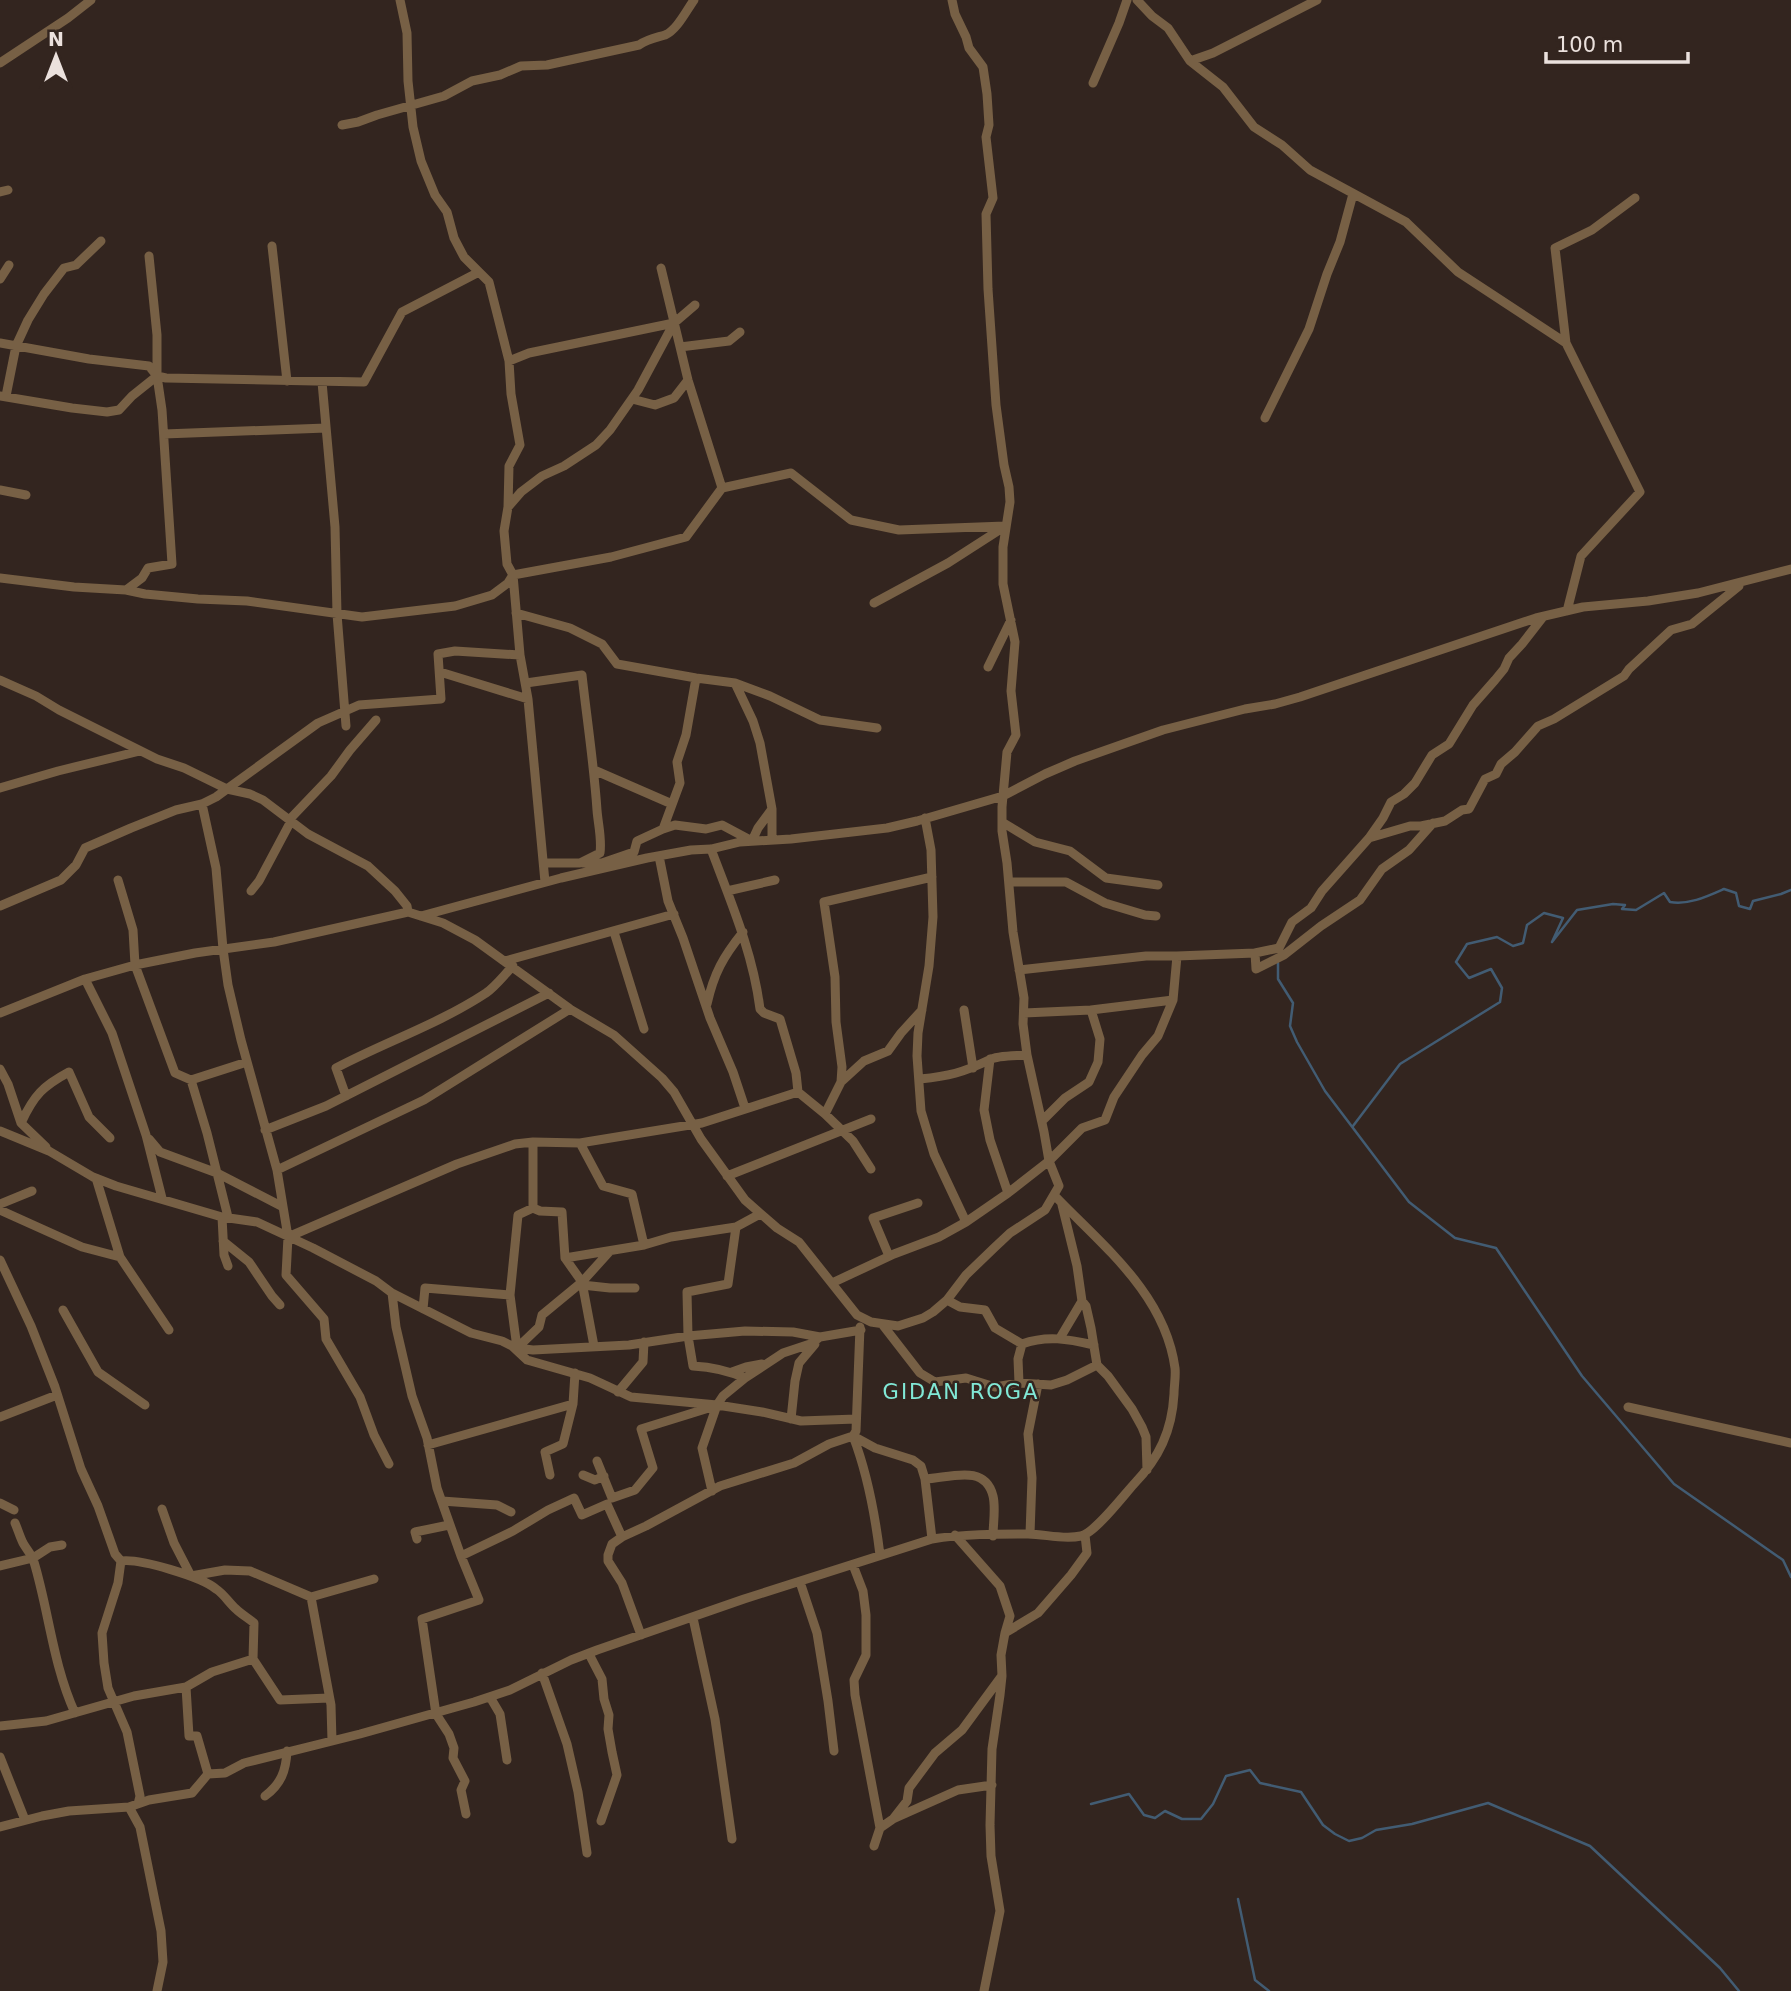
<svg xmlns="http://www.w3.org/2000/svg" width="1791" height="1991" font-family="'DejaVu Sans',sans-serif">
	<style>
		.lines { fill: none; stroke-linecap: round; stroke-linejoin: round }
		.stream { stroke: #425c73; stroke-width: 2.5 }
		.minor { stroke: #776045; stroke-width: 9 }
		.labels { text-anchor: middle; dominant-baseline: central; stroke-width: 5; stroke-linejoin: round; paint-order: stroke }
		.quarter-label { font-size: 21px; letter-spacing: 2px; fill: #81e8d6; stroke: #33251f }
	</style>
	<rect width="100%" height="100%" fill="#33251f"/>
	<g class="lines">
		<path class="stream" d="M1278,963V979L1293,1003L1290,1026L1297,1042L1325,1091L1409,1202L1455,1238L1496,1248L1582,1376L1674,1484L1783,1560L1791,1577
			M1353,1126L1400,1064L1500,1002L1502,988L1491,969L1469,978L1456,962L1467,944L1497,937L1513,946L1523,943L1527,925L1544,913L1563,918L1552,942L1577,910L1613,904L1625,905L1622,909L1636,910L1664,893L1670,902C1689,905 1706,897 1724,889L1736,893L1739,906L1750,909L1753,901L1781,894L1791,890
			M1091,1804L1129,1794L1144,1815L1155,1818L1165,1811L1182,1819H1201L1213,1804L1226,1776L1250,1770L1260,1783L1301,1792L1323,1825L1335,1834L1349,1841L1362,1838L1376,1830L1412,1824L1488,1803L1590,1846L1720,1968L1739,1991
			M1238,1899L1255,1980L1269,1991"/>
		<path class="minor" d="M1137,0L1152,16L1168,28L1190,61L1213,53L1317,0
			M1190,61L1223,87L1254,127L1282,145L1310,170L1406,222L1458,272L1566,343L1640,492L1581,556L1567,611
			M0,63L68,18L91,0
			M1093,83L1119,23L1127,0
			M342,125L358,122L377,115L444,96L472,81L500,75L521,66L547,65L639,45C648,39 655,38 665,35C677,30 686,11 694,0
			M0,192L8,190
			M272,246L287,381
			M149,256L157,335V376L162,410L172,564L148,568L142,578L126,590L145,594L198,599L247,601L362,617L455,606L492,595L508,583L513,575L507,564L504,531L508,507L509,466L520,445L511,394L509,361L489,282L464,257L454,238L447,212L435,195L421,161L413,127L408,81L407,33L400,0
			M661,268L688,380L722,488
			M0,279L9,265
			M0,343L89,359L149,366L157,376L166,378L364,382L402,312L479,272
			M1566,343L1555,248L1592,230L1635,198
			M680,347L729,341L740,332
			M509,361L529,353L674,323
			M322,382L335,527L337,614L346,726
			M0,396L72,408L107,412L119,410L132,396L157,376
			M6,396L16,346L28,320L44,294L64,268L76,265L101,241
			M632,399L655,405L674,398L688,380
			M1265,418L1309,329L1327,274L1340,242L1353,194
			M164,434L326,428
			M0,490L26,495
			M508,507L521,492L542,476L564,466L596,445L610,430L638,390L674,323L695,305
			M0,578L74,587L126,590
			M874,603L948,563L1004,527
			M516,613L570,628L602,644L617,664L696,678L735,683L770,696L820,720L877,728
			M520,655L513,575L611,557L686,537L722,488L791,473L851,520L899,530L1005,526
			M988,667L1011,620
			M440,672L528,699
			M0,680L36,696L59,710L157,759L184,768L227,789L250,794L263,800L308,834L368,866L395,891L407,906L408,912
			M526,683L582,675C587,720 594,765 597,810C598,824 602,838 600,853L580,863H544
			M735,683L753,721L760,743L772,809V840
			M594,770L672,804
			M0,788L58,771L140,751
			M202,804L216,868L223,949L228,985L241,1040L277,1170L288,1237L286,1275L324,1319L326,1339L360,1397L374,1435L389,1464
			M925,818L931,850L933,917L929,966L918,1033L917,1056L921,1111L934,1154L966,1222
			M289,820L331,776L350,750L376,720
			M1002,822L1035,842L1070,851L1106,878L1158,885
			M1433,823L1409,850L1382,869L1360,900L1321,926L1284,955L1256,969L1255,953L1279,948L1292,922L1311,908L1322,891L1369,838L1383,818L1391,802L1404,794L1415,783L1432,755L1449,744L1473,705L1495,680L1504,669L1509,658L1522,644L1543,617
			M663,829L680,783L677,762L686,735L696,678
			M1369,838L1410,826H1421L1445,821L1462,810L1469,809L1485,779L1496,774L1501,764L1515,752L1538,726L1554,719L1624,676L1629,669L1671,630L1692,624L1739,586
			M711,849C731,902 753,953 760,1009L764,1013L780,1019L796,1073L798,1092L825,1114L853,1141L871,1169
			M659,856L668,901L683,938L710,1018L733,1072L745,1108
			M583,863H602L634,852L637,841L663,829L675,825L706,829L722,825L752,841L758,828L772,809
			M118,880L133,930L135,965L175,1073L191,1080L207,1133L228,1217
			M1009,882H1066L1105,903L1145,915L1156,916
			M251,891L259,881L291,821
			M727,891L775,880
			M0,906L61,880L76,865L85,848L131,828L176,810L202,804L216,797L318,723L359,705L441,699L438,654L455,651L520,655L528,699L545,882
			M421,916L561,878L647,858L691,850L711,849L740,842L791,839L887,828L917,821L1003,796L1045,774L1075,761L1163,730L1245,709L1275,704L1300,697L1536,618L1583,607L1648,601L1698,593L1791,569
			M614,932L644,1029
			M505,961L674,914
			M1019,970L1146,956H1177
			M85,979L112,1033L146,1135L162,1198
			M707,1004C714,973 723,957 743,932
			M964,1010L973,1068
			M1091,1010L1173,1000
			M0,1013L85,979L135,965L195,953L274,942L408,912L443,923L475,940L570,1009L614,1035L662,1078L674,1092L701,1139L745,1200L777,1228L799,1242L857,1315L871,1322L898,1326L923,1318L933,1312L947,1300L966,1275L994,1248L1010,1233L1045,1210L1059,1186L1049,1161L1044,1132L1027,1055L1023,1024L1024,998L1013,932L1007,863L1002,831V807L1007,752L1016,735L1011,691L1015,642L1003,584V547L1010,502L1009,487L1004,465L996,405L988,289L986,214L993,198L986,137L989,125L987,94L983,67L969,48L966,37L955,14L952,0
			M1024,1013L1091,1010L1100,1039L1098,1062L1089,1082L1065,1098L1042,1121
			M990,1059L984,1110L990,1140L1008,1193
			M0,1069L8,1084L21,1123
			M920,1079C949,1076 962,1073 989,1060C998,1055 1016,1056 1027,1055
			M191,1080L247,1062
			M841,1082L864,1061L888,1051L901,1033L922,1010
			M346,1096L336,1068C385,1042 439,1024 486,993C496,986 504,975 513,966
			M825,1114L841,1082L842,1067L836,1022L835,977L824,902L932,877
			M265,1130L326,1106L549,993
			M0,1131L49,1151L93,1177L116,1186L222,1217L257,1222L313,1248L376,1281L392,1293L471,1333L502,1341L512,1346L527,1360L590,1378L631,1397L717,1405L762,1412L801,1421L856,1419
			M149,1139L160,1152L217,1173L283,1207
			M533,1142V1208L540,1211L562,1212L565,1258L582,1282L594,1346
			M580,1143L603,1186L632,1194L644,1245
			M46,1147L21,1123C34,1095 43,1086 69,1072L89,1117L110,1138
			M277,1170L424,1100L570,1009
			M727,1176L871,1119
			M96,1178L120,1257
			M0,1204L32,1191
			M1062,1205L1077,1266L1082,1301L1086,1306L1091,1328L1097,1365L1108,1376L1132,1409L1142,1427L1146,1437L1147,1470
			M0,1210L82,1247L120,1257L169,1330
			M222,1217L224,1255L228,1266
			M736,1227L728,1284L687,1292L688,1336L693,1366C712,1367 727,1370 745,1378
			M288,1237L457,1164L515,1144L533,1142L580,1143L702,1123L798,1092
			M223,1241L249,1262L272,1296L280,1305
			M889,1256L873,1218L918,1203
			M565,1258L644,1245L671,1237L736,1227L760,1214
			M0,1260L31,1326L55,1387L81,1469L98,1506L115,1554L121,1561L118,1583L102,1633L104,1663L108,1688L127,1732L140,1796L138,1804
			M832,1283L894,1254L939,1237L966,1222L1008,1193L1049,1161L1082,1128L1105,1120L1114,1097L1142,1055L1158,1036L1173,1000L1177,956L1255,953
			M582,1285L610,1288H635
			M392,1293L396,1327L412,1396L427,1438L437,1488L461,1556L479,1600L422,1619L436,1714L449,1734L454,1748L453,1758L465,1781L461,1790L466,1814
			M947,1300L960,1307L985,1310L995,1328L1022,1344C1047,1335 1068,1339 1094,1345
			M423,1309L425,1288L510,1295
			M63,1310L98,1372L145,1405
			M882,1324L920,1373L935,1382L966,1378L995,1387L1019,1383L1051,1385L1067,1380L1097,1365
			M860,1327L856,1431L853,1436C868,1475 875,1514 880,1555
			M1060,1338L1082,1301
			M517,1348L533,1350L629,1345L688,1336L745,1331L793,1332L820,1337L861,1330
			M517,1348L510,1295L518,1215L533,1208
			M517,1348L539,1327L542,1315L582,1282L610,1251
			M732,1372L746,1367L762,1364
			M1019,1383L1018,1359L1022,1344
			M618,1392L643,1362L644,1342
			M1628,1407L1791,1443
			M0,1417L57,1395
			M791,1419L795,1381L799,1363L815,1344
			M428,1445L573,1404
			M597,1461L612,1498L635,1490L653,1468L641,1429L712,1407
			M550,1475L545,1452L563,1444L573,1404L575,1373
			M583,1475L595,1480L604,1476
			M925,1479L932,1539
			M712,1491L702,1448L717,1405L723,1396L745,1378L783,1353L810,1344L820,1337
			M442,1501L497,1505L511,1512
			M0,1503L14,1510
			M162,1509L174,1543L191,1576L225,1570L250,1571L311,1597
			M15,1523C18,1530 20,1537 23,1543C27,1550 32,1555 34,1562C49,1612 53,1665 75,1713
			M1030,1534L1032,1478L1028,1434L1038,1384
			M955,1535L1000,1586L1010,1616L1005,1633
			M417,1539L415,1532L449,1525
			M461,1556L513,1531L548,1510L574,1498L582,1515L607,1504L622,1537
			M121,1561C139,1558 202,1577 216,1589C224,1594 229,1603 236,1609C241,1614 248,1618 254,1623L253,1659
			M853,1565L863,1591L866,1615V1655L854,1680L855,1695L880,1828
			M0,1566L33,1558L50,1547L62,1545
			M800,1582L817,1633L828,1701L834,1751
			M693,1618L715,1719L732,1839
			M641,1635L622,1583L608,1561V1555L612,1544L622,1537L646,1526L720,1486L794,1463L829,1444L853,1436L875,1448L913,1460L921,1466L925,1479C949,1478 985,1463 993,1496C996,1508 993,1524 993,1536
			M589,1654L602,1679L604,1699L609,1715L608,1729L612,1752L617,1775L601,1821
			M542,1673L567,1744L578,1792L587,1853
			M490,1697L500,1714L507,1760
			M0,1726L46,1721L134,1696L186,1687
			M332,1741L331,1705L311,1597L374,1579
			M0,1757L25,1820
			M208,1774L197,1736H189L186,1687L212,1672L253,1659L280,1700L329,1698
			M265,1796C281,1784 286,1771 287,1751
			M129,1807L140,1827L161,1931L163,1962L157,1991
			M893,1819L907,1801L909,1788L935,1753L962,1730L1001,1677
			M0,1827L42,1816L69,1811L129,1807L149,1800L192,1793L208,1774L225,1773L244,1763L360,1734L474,1702L510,1690L571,1660L597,1650L744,1599L932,1539C963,1534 996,1534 1028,1534C1045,1534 1063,1540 1081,1536C1095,1533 1123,1496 1134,1484C1159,1458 1172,1431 1174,1394C1174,1386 1176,1376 1175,1368C1165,1294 1103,1246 1055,1196
			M874,1846L880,1828L893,1819L958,1790L992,1785
			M984,1991L1000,1911L991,1856L990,1825L992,1749L1000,1695L1002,1676L1001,1655L1005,1633L1038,1613L1071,1575L1087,1553L1085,1535"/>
	</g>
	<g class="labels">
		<g class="quarter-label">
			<text x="961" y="1392">GIDAN ROGA</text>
		</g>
	</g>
	<g transform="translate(56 56)" stroke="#33251f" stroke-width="5" paint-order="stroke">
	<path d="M0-5L12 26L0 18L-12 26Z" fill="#ebe1dd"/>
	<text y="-10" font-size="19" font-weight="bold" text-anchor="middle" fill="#ebe1dd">N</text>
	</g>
	<path d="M1546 52v10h142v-10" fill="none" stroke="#ebe1dd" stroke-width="3.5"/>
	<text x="1556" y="52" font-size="21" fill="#ebe1dd" stroke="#33251f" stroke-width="5" paint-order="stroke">100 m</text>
</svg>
